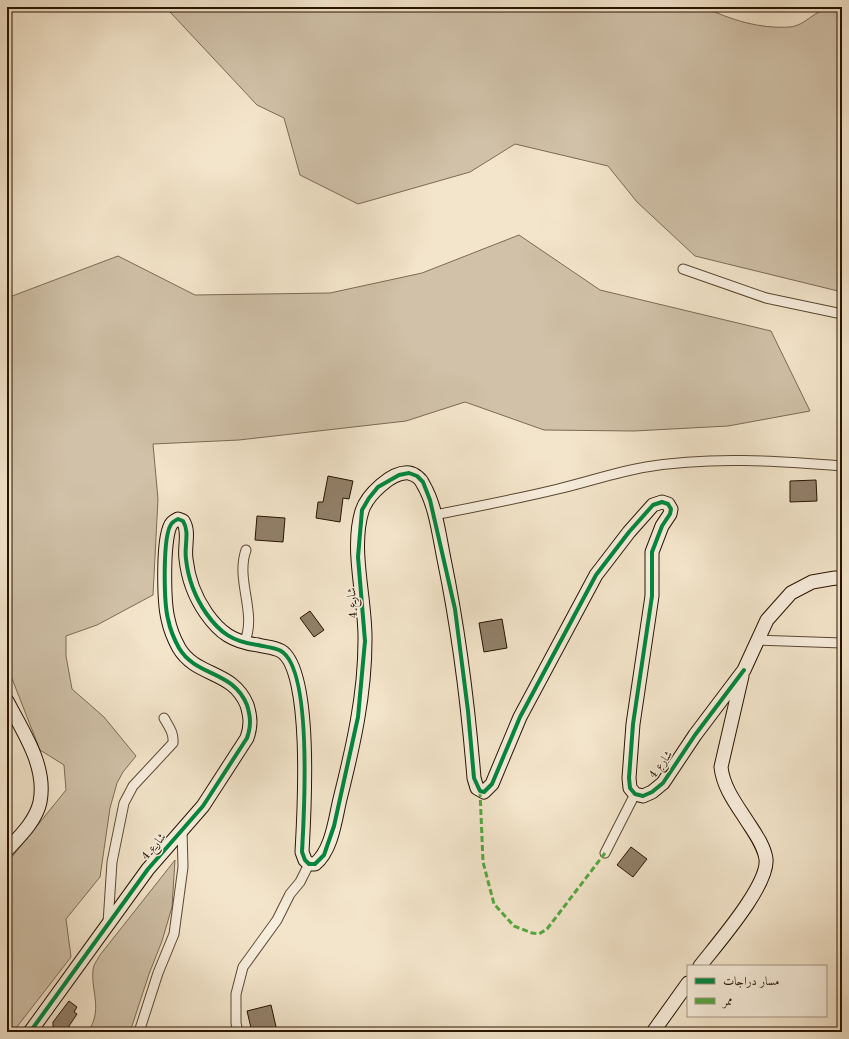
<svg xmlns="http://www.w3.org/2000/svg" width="849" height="1039" font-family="'Old Standard TT',Amiri,serif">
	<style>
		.green { fill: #d0c1a8; stroke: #7c6a54 }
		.building { fill: #92806a; stroke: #281300 }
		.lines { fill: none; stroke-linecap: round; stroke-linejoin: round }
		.street-casing { stroke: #5b4833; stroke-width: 11 }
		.secondary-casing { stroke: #281300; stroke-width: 15 }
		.street { stroke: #f7eedd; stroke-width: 9 }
		.secondary { stroke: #f7eedd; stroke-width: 13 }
		.quiet { stroke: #53a840; stroke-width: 3; stroke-dasharray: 6 3; stroke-linecap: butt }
		.cycleway-casing { stroke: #f7eedd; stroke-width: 6 }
		.cycleway { stroke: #00873e; stroke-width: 4 }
		.labels { text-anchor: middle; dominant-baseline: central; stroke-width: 3; stroke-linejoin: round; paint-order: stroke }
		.street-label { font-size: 12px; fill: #281300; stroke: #f7eedd }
	</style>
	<rect width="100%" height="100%" fill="#f3e5cb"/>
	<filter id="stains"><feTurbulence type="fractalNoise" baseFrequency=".005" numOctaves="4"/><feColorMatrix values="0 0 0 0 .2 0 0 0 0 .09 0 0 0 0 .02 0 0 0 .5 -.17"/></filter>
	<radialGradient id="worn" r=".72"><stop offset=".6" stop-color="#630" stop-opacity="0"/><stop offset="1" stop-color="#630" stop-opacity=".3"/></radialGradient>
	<path class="green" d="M182,7H704C731,20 760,29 790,27C810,25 820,0 842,11V292L695,256L637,202L608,166L515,144L470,172L358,204L300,175L284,118L257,105L170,12Z
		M519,235L600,290L771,331L810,411L728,426L634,431L544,430L465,402L406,421L239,440L153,444L158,499L153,595L97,625L66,636V656L72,689L104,717L136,756L123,772L117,783L110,808L100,877L66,919L71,957L13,1032H7V863L66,790L64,765L40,750L7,666V298L118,256L195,295L330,293L422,273Z
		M175,860L172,907L162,941L149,974L130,1032H88C103,1009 91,993 93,970C93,965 98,959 100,955Z"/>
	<path class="building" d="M328,476L353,481L349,499L343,498L340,522L316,518L318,502H323Z
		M816,480L817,501L790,502V481Z
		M257,516L285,518L283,542L255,540Z
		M310,611L324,630L314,637L300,618Z
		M502,619L507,648L484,652L479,623Z
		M631,847L647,859L633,877L617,865Z
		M69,1001L77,1007L74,1012L77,1014L69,1026V1032H53V1022Z
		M271,1005L277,1031L252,1032L247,1011Z"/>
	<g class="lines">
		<defs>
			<path id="street" d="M683,269L766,298L842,314
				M434,515C475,507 517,499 558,489C588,482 616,472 646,467C710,456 778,461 842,466
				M758,640L842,643
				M244,643C258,614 235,581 246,550
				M605,853L635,794
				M108,923L112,862L124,803L133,786L173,743C174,733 169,727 164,718
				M139,1032L158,973L174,934L183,867L182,829
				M238,1032L236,1023V994L243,967L277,920L290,894L300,882L309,864"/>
			<path id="secondary" d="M7,701C23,732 47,766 40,802C36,821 19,837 7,850
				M700,966C717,944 769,885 766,859C764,845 754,832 747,821C736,804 723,787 721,767L742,676
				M30,1032L148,869L203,806L247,738C251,726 251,718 247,705C233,670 196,677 179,648C174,639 170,629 168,619C164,603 162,534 172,523C174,521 176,520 178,519L183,521C190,532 184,546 186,559C188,578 195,597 206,613C220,633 233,642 258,645C265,647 274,647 281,651C313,670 304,816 302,852L305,860L309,864H315C332,850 335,820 340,799C353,747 365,695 365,641C366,600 350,550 362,511C367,495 392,471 409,473C415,474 421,479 423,484C436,506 439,535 444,559C459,632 468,704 474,778L477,788L484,792L492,784L520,717L596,575L629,532L653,505L662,502L668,504L671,509L670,514L662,526L652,552V596L633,724L629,778L630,788L635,794L643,796L652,792L663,783L695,735L744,670L767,620L791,593L812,582L835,578L842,579
				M653,1032L688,983"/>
		</defs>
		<use href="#street" class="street-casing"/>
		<use href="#secondary" class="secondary-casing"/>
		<use href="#street" class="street"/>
		<use href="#secondary" class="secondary"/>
		<path class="quiet" d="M480,791L483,862L494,904L514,926L532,933L539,934L547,929L605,853"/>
		<defs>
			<path id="cycleway" d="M30,1032L148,869L203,806L247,738C251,726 251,718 247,705C233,670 196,677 179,648C174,639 170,629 168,619C164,603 162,534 172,523C174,521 176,520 178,519L183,521C190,532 184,546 186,559C188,578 195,597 206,613C220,633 233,642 258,645C265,647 274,647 281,651C313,670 304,816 302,852L305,860L309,864H315L324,855L334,826L358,717L365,641L358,557L362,510L369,498L378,487L399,475L409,473L417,476L423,482L430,500L455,609L468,711L474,778L480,791L484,792L492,784L520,717L596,575L629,532L653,505L662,502L668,504L671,509L670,514L662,526L652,552V596L633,724L629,778L630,788L635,794L643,796L652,792L663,783L695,735L744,670"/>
		</defs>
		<use href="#cycleway" class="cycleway-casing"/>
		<use href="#cycleway" class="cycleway"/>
	</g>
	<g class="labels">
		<g class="street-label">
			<text transform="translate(353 603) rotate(-94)">شارع 4</text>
			<text transform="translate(661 765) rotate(-53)">شارع 4</text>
			<text transform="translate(154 847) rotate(-50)">شارع 4</text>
		</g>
	</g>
	<rect width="849" height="1039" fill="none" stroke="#f3e5cb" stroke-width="24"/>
	<rect x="8" y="8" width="833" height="1023" fill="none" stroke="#281300" stroke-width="2"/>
	<rect x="12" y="12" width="825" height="1015" fill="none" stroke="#281300"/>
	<rect x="687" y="965" width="140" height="52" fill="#f7eedd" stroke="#a49685"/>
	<rect x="695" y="978" width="20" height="6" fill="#00873e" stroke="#a49685"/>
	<text x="723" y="985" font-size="12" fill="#281300">مسار دراجات</text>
	<rect x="695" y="998" width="20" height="6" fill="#53a840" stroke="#a49685"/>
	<text x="723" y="1005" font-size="12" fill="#281300">ممر</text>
	<rect width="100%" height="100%" filter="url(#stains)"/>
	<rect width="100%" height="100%" fill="url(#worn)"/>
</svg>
